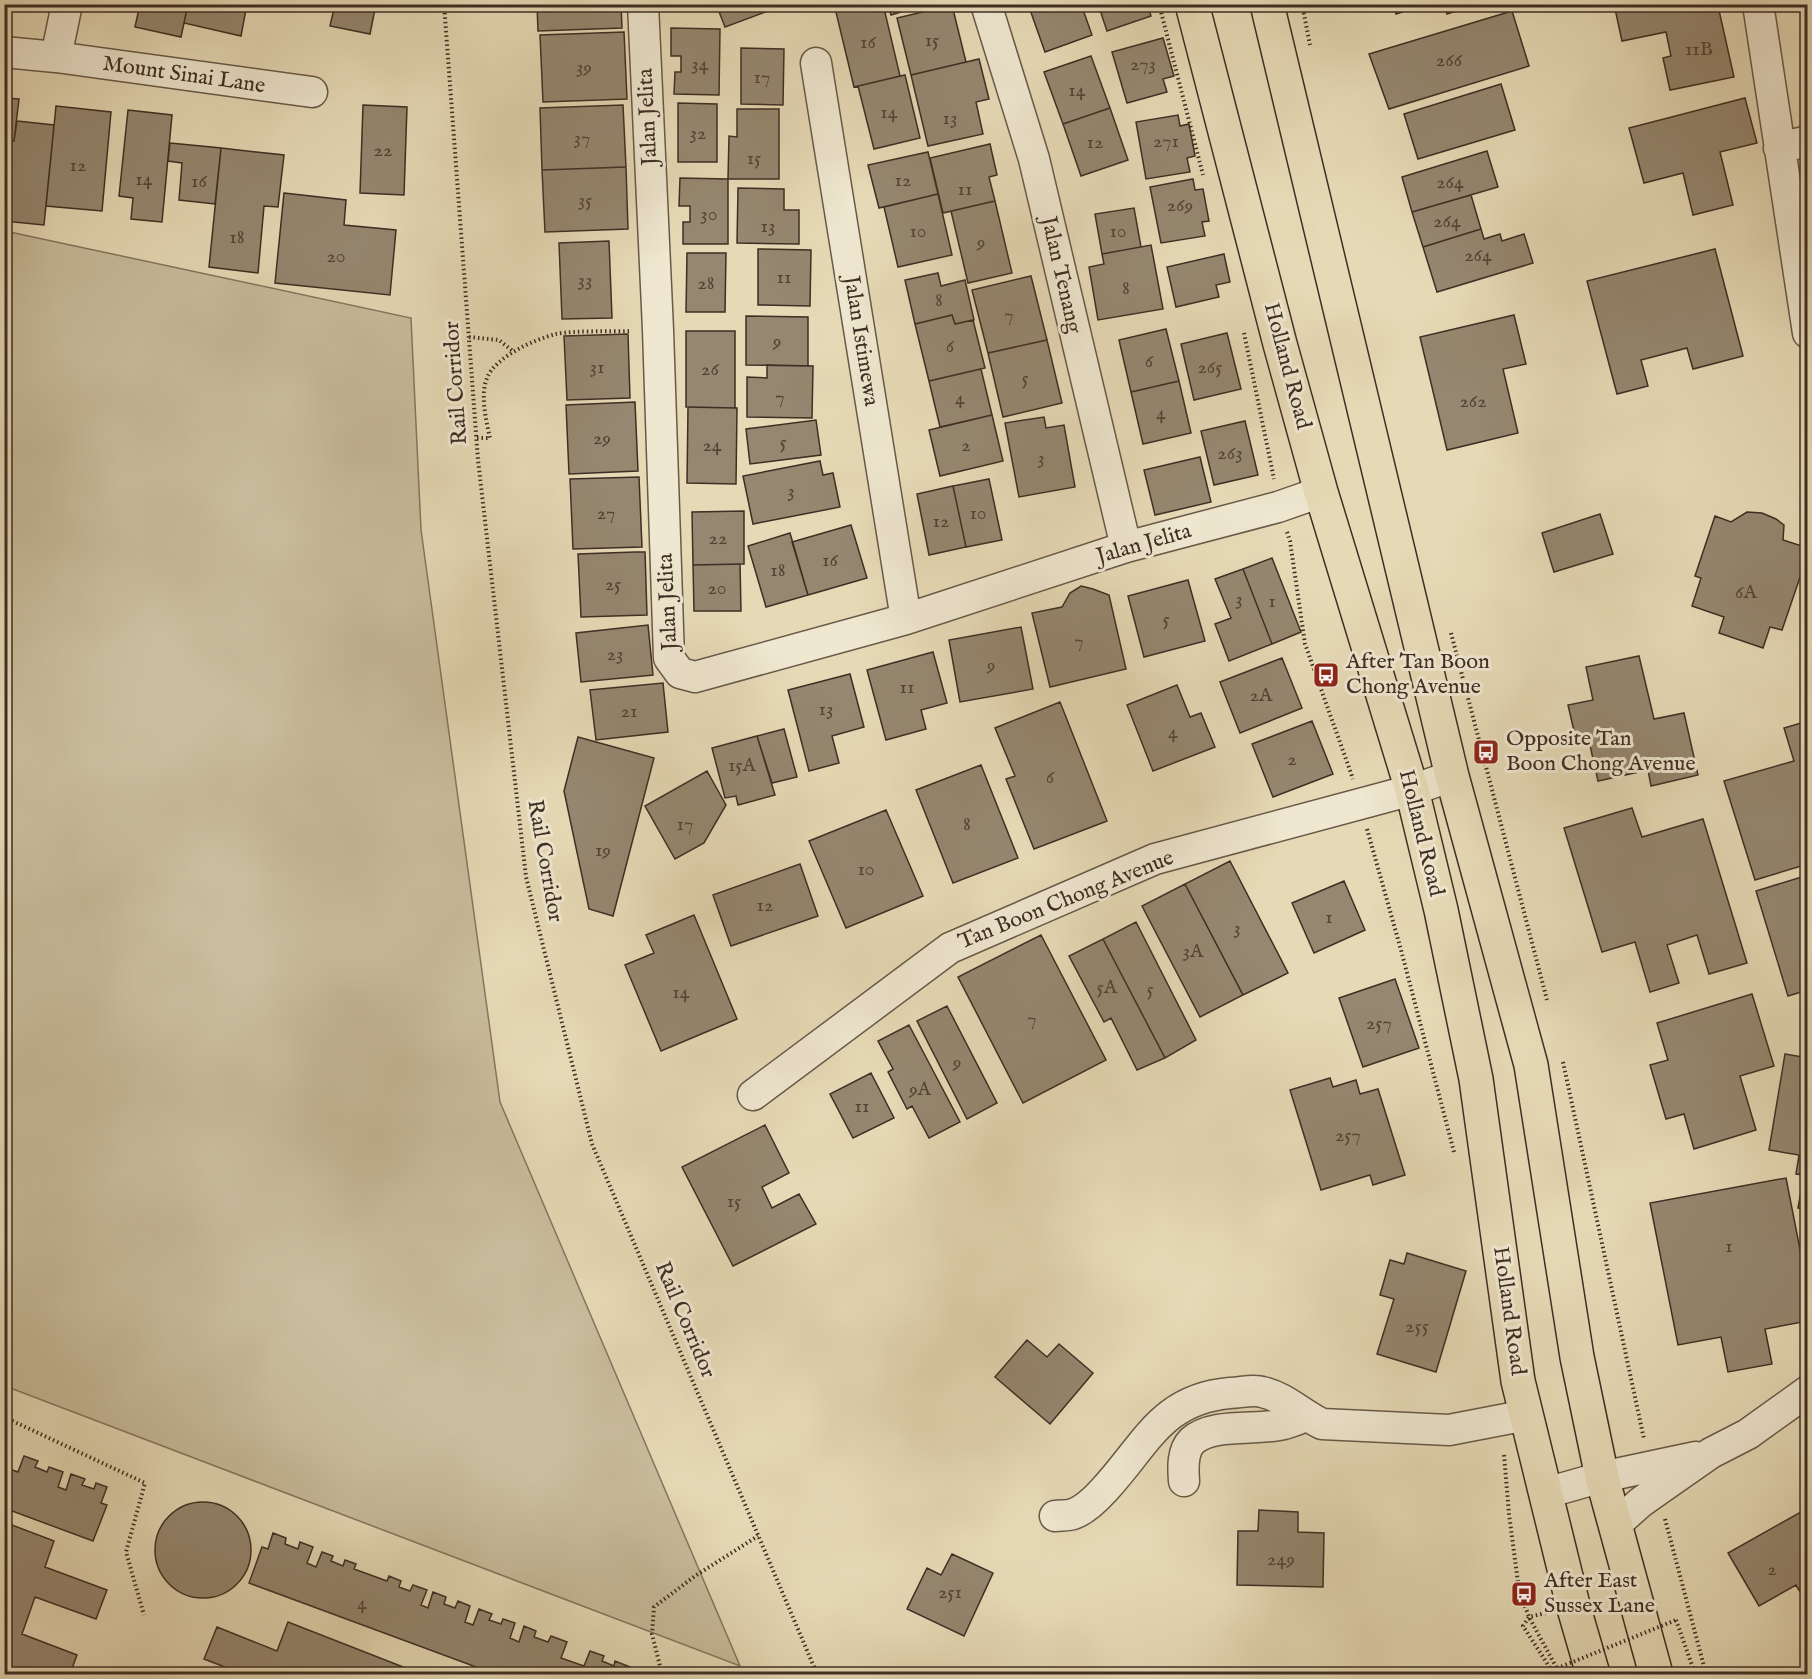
<svg xmlns="http://www.w3.org/2000/svg" width="1812" height="1679" font-family="'IM FELL English',serif">
	<style>
		.green { fill: #c9bd9d; stroke: #847660; stroke-width: 1.5 }
		.building { fill: #958770; stroke: #3e2e24; stroke-width: 1.5 }
		.lines { fill: none; stroke-linecap: round; stroke-linejoin: round }
		.minor-casing { stroke: #685948; stroke-width: 33 }
		.primary-casing { stroke: #3e2e24; stroke-width: 36 }
		.path { stroke: #3e2e24; stroke-width: 4; stroke-dasharray: 1.5 3; stroke-linecap: butt }
		.minor { stroke: #efe7d0; stroke-width: 30 }
		.primary { stroke: #e6dab6; stroke-width: 33 }
		.path-bridge { stroke: #3e2e24; stroke-width: 4; stroke-dasharray: 1.5 3; stroke-linecap: butt }
		.labels { text-anchor: middle; dominant-baseline: central; stroke-width: 6; stroke-linejoin: round; paint-order: stroke }
		.number-label { font-size: 20px; fill: #544437 }
		.street-label { font-size: 22px; fill: #3e2e24; stroke: #efe7d0 }
		.poi-label { font-size: 22px; fill: #3e2e24; stroke: #efe7d0; text-anchor: start }
	</style>
	<rect width="100%" height="100%" fill="#e6dab6"/>
	<filter id="stains"><feTurbulence type="fractalNoise" baseFrequency=".00333" numOctaves="4"/><feColorMatrix values="0 0 0 0 .2 0 0 0 0 .09 0 0 0 0 .02 0 0 0 .5 -.17"/></filter>
	<radialGradient id="worn" r=".72"><stop offset=".6" stop-color="#630" stop-opacity="0"/><stop offset="1" stop-color="#630" stop-opacity=".3"/></radialGradient>
	<path class="green" d="M5,231L411,318L421,530L500,1102L740,1666L5,1386Z"/>
	<path class="building" d="M140,4H188L181,37L135,27Z
		M188,4H247L241,36L184,23Z
		M288,4H316L315,10Z
		M335,4H376L370,34L330,26Z
		M537,4H621L622,28L538,31Z
		M716,4H766L768,11L725,27Z
		M851,4H883L900,76L854,87L835,8Z
		M887,4H927L891,15Z
		M1028,4H1081L1092,35L1045,52Z
		M1098,4H1147L1151,16L1107,31Z
		M1393,4H1428L1396,14Z
		M1444,4H1478L1447,14Z
		M1614,4H1727L1718,6L1734,77L1670,90L1663,58L1671,56L1666,32L1622,41Z
		M952,5L966,62L911,75L897,18Z
		M1512,11L1529,66L1389,109L1369,54Z
		M671,28L720,29L719,95L674,94L675,72H681V56H671Z
		M624,32L627,99L543,102L540,35Z
		M1163,38L1174,76L1163,79L1167,92L1127,103L1112,52Z
		M741,48L784,49L783,105L741,104Z
		M1091,56L1110,108L1063,124L1044,72Z
		M979,59L989,99L976,102L983,134L928,146L911,75Z
		M905,75L920,138L874,149L858,86Z
		M1501,84L1515,130L1418,159L1404,114Z
		M4,98L19,99L14,141L4,140Z
		M1745,98L1757,143L1720,152L1733,205L1693,215L1683,173L1644,183L1629,128Z
		M678,103L717,104V162H678Z
		M363,105L407,107L404,195L360,193Z
		M623,105L626,167L542,170L540,108Z
		M56,106L111,112L102,211L46,206Z
		M1110,108L1128,160L1081,176L1063,124Z
		M737,109H779V179H728L729,136L737,137Z
		M128,110L172,115L162,222L131,219L133,198L119,196Z
		M1178,115L1180,126L1189,124L1195,156L1187,158L1190,172L1146,179L1136,122Z
		M17,121L54,125L44,225L4,221V140L14,141Z
		M170,143L221,148L215,204L179,200L182,163L168,161Z
		M990,144L997,175L989,177L995,201L943,213L930,158Z
		M221,148L284,155L278,207L264,206L258,273L209,267Z
		M1487,151L1498,187L1412,212L1402,177Z
		M928,152L938,194L879,208L868,165Z
		M626,167L628,229L545,232L542,170Z
		M680,178L728,179V244H683V222H690V206H679Z
		M1193,179L1195,190L1203,189L1209,221L1202,222L1205,236L1161,243L1150,187Z
		M738,188L784,189V210H799V244L737,243Z
		M284,193L346,200L344,225L396,230L390,295L275,283Z
		M938,194L952,255L898,267L884,207Z
		M1471,195L1481,229L1423,247L1412,212Z
		M995,201L1012,273L968,283L951,211Z
		M1134,208L1141,247L1102,254L1095,214Z
		M1481,229L1484,239L1500,234L1502,241L1524,234L1533,263L1437,292L1423,247Z
		M609,241L612,318L562,319L559,243Z
		M1151,245L1163,309L1098,320L1089,267L1104,264L1102,254Z
		M758,249L811,250L810,306L758,305Z
		M1715,249L1743,356L1693,369L1687,348L1641,360L1648,386L1617,394L1587,281Z
		M687,253H726L725,312H686Z
		M1224,254L1230,282L1216,285L1219,297L1176,307L1167,267Z
		M938,273L941,286L965,280L974,320L955,324L952,315L915,324L905,280Z
		M1031,276L1047,340L988,353L972,290Z
		M952,315L955,324L973,320L985,368L929,381L915,324Z
		M1514,315L1526,364L1503,369L1518,433L1447,450L1420,337Z
		M746,316L808,317V366L746,365Z
		M1166,329L1179,381L1131,392L1119,340Z
		M686,331H735V408L686,407Z
		M1227,333L1241,389L1194,400L1181,344Z
		M628,334L630,398L567,400L564,336Z
		M1047,340L1062,403L1003,417L988,353Z
		M767,365L813,366L812,418L747,417V377L767,378Z
		M981,369L992,415L940,427L929,381Z
		M1179,381L1191,433L1143,444L1131,392Z
		M635,402L638,471L569,474L566,405Z
		M688,407L737,408L736,484L687,483Z
		M992,415L1003,461L940,476L929,430Z
		M1044,417L1046,428L1064,425L1075,487L1019,497L1005,423Z
		M816,420L821,455L750,464L746,429Z
		M1245,421L1258,475L1214,485L1201,431Z
		M1200,457L1211,502L1155,515L1144,470Z
		M820,461L823,475L833,473L840,507L753,524L743,476Z
		M639,477L642,547L573,549L570,479Z
		M989,479L1002,540L966,547L953,486Z
		M953,486L966,547L929,555L917,494Z
		M744,511V564L693,565L692,512Z
		M1747,512L1762,513L1776,519L1784,525L1783,540L1808,548V554L1782,630L1770,627L1763,648L1719,633L1724,617L1692,606L1701,578L1695,576L1715,516L1731,522Z
		M1600,514L1613,554L1554,572L1542,533Z
		M851,525L867,578L808,595L792,542Z
		M790,533L808,595L766,607L748,546Z
		M635,552H645L647,615L581,617L578,554Z
		M1272,558L1301,632L1272,644L1243,569Z
		M740,564L741,611H694L693,565Z
		M1243,569L1272,644L1229,661L1215,624L1231,618L1215,579Z
		M1188,580L1205,641L1144,657L1128,596Z
		M1081,586L1093,589L1109,595L1126,669L1050,687L1032,613L1062,607L1070,593Z
		M648,625L653,675L581,682L576,633Z
		M1021,627L1033,689L960,702L949,640Z
		M933,652L947,703L921,710L926,729L886,740L867,670Z
		M1639,656L1654,719L1684,713L1698,775L1651,786L1648,770L1598,781L1589,741L1577,744L1568,705L1593,700L1586,667Z
		M1282,658L1302,708L1240,733L1220,682Z
		M850,674L864,727L832,736L839,763L809,771L788,690Z
		M663,683L668,732L596,740L590,690Z
		M1177,685L1190,717L1201,713L1215,747L1153,771L1127,705Z
		M1060,702L1107,821L1034,849L1006,779L1015,776L995,728Z
		M1312,721L1333,774L1273,797L1252,744Z
		M1808,721V864L1755,880L1724,781L1794,761L1784,728Z
		M784,729L797,777L772,783L757,736Z
		M757,736L775,795L738,805L736,796L725,798L712,748Z
		M578,737L654,758L613,916L589,909L564,791Z
		M981,765L1018,858L953,883L916,790Z
		M707,771L726,805L704,843L675,859L645,806Z
		M1632,808L1642,837L1703,819L1747,963L1709,974L1697,935L1667,945L1679,983L1650,992L1635,942L1602,952L1564,828Z
		M886,810L923,896L846,928L809,841Z
		M1230,861L1288,973L1243,995L1185,884Z
		M800,864L818,916L731,946L713,895Z
		M1808,875V990L1788,996L1756,891Z
		M1344,881L1365,930L1314,953L1292,903Z
		M1185,884L1243,995L1200,1017L1142,906Z
		M694,915L737,1019L661,1051L625,965L654,953L646,935Z
		M1136,922L1196,1040L1165,1058L1103,939Z
		M1041,935L1106,1060L1023,1103L958,977Z
		M1103,939L1165,1058L1137,1070L1111,1018L1104,1022L1069,956Z
		M1395,979L1419,1048L1363,1067L1339,998Z
		M1752,994L1774,1066L1740,1076L1756,1130L1694,1149L1684,1114L1666,1119L1650,1065L1668,1060L1657,1023Z
		M947,1006L997,1103L967,1119L917,1021Z
		M909,1025L960,1122L929,1138L912,1106L907,1109L888,1072L893,1069L878,1041Z
		M1785,1054L1808,1058V1210L1798,1208L1804,1175L1796,1174L1799,1155L1769,1150Z
		M871,1073L894,1118L853,1138L830,1094Z
		M1330,1078L1333,1087L1356,1080L1360,1094L1378,1089L1405,1175L1373,1185L1370,1175L1321,1190L1290,1090Z
		M765,1125L789,1173L762,1187L772,1208L799,1194L816,1224L733,1266L682,1167Z
		M1786,1178L1808,1290V1321L1765,1329L1772,1364L1728,1372L1721,1337L1678,1345L1650,1203Z
		M1407,1253L1466,1271L1436,1372L1377,1354L1394,1299L1380,1295L1390,1260L1404,1264Z
		M1027,1340L1047,1357L1059,1344L1093,1373L1050,1424L995,1377Z
		M24,1456L38,1461L35,1467L47,1472L49,1467L63,1472L58,1487L66,1490L71,1474L85,1479L82,1485L94,1489L96,1483L107,1487L101,1503L107,1505L93,1541L4,1508V1467L18,1472Z
		M155 1550a48 48 0 1 1 96 0a48 48 0 1 1-96 0Z
		M1808,1508V1594L1803,1597L1796,1585L1759,1606L1728,1553Z
		M1259,1510L1298,1512V1532L1324,1533L1323,1587L1237,1585L1238,1531H1258Z
		M4,1522L54,1541L45,1567L107,1590L96,1619L35,1597L22,1634L77,1655L70,1674H30L5,1665L4,1667Z
		M273,1533L286,1538L285,1544L298,1549L300,1542L313,1547L307,1563L316,1567L322,1552L333,1556L331,1561L343,1566L345,1560L356,1564L354,1569L387,1581L389,1576L401,1581L399,1587L410,1591L413,1585L427,1590L421,1605L428,1608L433,1592L446,1597L444,1604L455,1608L458,1601L470,1606L465,1622L473,1625L479,1609L492,1614L489,1620L501,1624L503,1619L515,1623L510,1638L519,1642L524,1626L536,1631L534,1637L548,1642L551,1636L567,1642L561,1658L564,1659L584,1666L590,1651L604,1656L602,1661L614,1666L615,1661L630,1667L627,1674H495L249,1583L262,1547L268,1549Z
		M952,1554L993,1573L964,1636L907,1609L927,1568L941,1575Z
		M288,1622L421,1674H243L204,1659L217,1627L277,1651Z"/>
	<g class="lines">
		<defs>
			<path id="minor" d="M643,4L658,330L669,658L680,673L695,677L906,619L1126,547L1278,507L1321,492
				M986,4L1034,159L1126,547
				M1758,4L1808,333
				M4,52L56,57L312,92
				M56,57L67,4
				M816,63L906,619
				M1779,148L1808,141
				M753,1095L950,948L1155,859L1412,790L1452,776
				M1184,1481C1183,1468 1182,1451 1192,1441C1213,1422 1257,1431 1284,1424C1291,1422 1299,1419 1306,1416
				M1546,1493L1602,1477L1696,1457
				M1055,1516C1060,1515 1068,1516 1073,1514C1085,1510 1096,1499 1105,1489C1146,1445 1161,1399 1230,1393C1240,1393 1253,1389 1262,1392C1285,1397 1301,1414 1322,1424L1449,1430L1527,1415
				M1615,1525L1641,1502L1658,1490L1711,1453L1748,1434L1808,1391"/>
			<path id="primary" d="M1192,4L1280,344L1321,492L1412,790L1441,910L1476,1079L1518,1381L1573,1605L1593,1674
				M1267,4L1452,776L1531,1065L1577,1357L1602,1477L1656,1674"/>
		</defs>
		<use href="#minor" class="minor-casing"/>
		<use href="#primary" class="primary-casing"/>
		<path class="path" d="M444,4L478,460L526,877L592,1144L817,1674
			M1159,4L1203,175
			M1302,4L1310,45
			M1244,333L1274,479
			M469,337L499,340L514,352
			M477,438H490C486,420 480,395 487,378C495,357 535,339 556,334C577,330 608,332 631,331
			M1287,532L1290,541L1305,644L1353,779
			M1451,633L1547,1000
			M1367,829L1401,950L1454,1152
			M1563,1062L1644,1439
			M4,1417L145,1483L126,1552L144,1615
			M1504,1455L1509,1514L1519,1590L1529,1617L1560,1674
			M1665,1519L1706,1674
			M1546,1613L1529,1617L1523,1626L1554,1674
			M1676,1620L1695,1674
			M662,1674L652,1634L654,1607L695,1576L758,1536"/>
		<use href="#minor" class="minor"/>
		<use href="#primary" class="primary"/>
		<path class="path-bridge" d="M1553,1670L1676,1620"/>
	</g>
	<defs>
		<symbol id="bus-square" viewBox="-11 -11 22 22"><rect x="-9" y="-9" width="18" height="18" rx="4" fill="#8f2418" stroke="#efe7d0"/><path d="M-5-6H5V4H4V6H2V4H-2V6H-4V4H-5ZM-3.5-4V0h7V-4ZM-3.5 1.2v1.5H-2V1.2ZM2 1.2v1.5H3.5V1.2Z" fill="#fff"/></symbol>
	</defs>
	<g fill-rule="evenodd">
		<use href="#bus-square" x="1311" y="660" width="30" height="30"/>
		<use href="#bus-square" x="1471" y="737" width="30" height="30"/>
		<use href="#bus-square" x="1509" y="1579" width="30" height="30"/>
	</g>
	<g class="labels">
		<g class="number-label">
			<text x="932" y="40">15</text>
			<text x="868" y="42">16</text>
			<text x="1699" y="49">11B</text>
			<text x="1449" y="60">266</text>
			<text x="700" y="64">34</text>
			<text x="1143" y="64">273</text>
			<text x="584" y="67">39</text>
			<text x="762" y="77">17</text>
			<text x="1077" y="90">14</text>
			<text x="889" y="112">14</text>
			<text x="950" y="118">13</text>
			<text x="698" y="133">32</text>
			<text x="582" y="138">37</text>
			<text x="1166" y="141">271</text>
			<text x="1095" y="142">12</text>
			<text x="383" y="150">22</text>
			<text x="754" y="158">15</text>
			<text x="78" y="165">12</text>
			<text x="144" y="179">14</text>
			<text x="903" y="180">12</text>
			<text x="199" y="181">16</text>
			<text x="1450" y="182">264</text>
			<text x="965" y="189">11</text>
			<text x="585" y="200">35</text>
			<text x="1180" y="205">269</text>
			<text x="709" y="214">30</text>
			<text x="1447" y="221">264</text>
			<text x="768" y="226">13</text>
			<text x="918" y="231">10</text>
			<text x="1118" y="231">10</text>
			<text x="237" y="237">18</text>
			<text x="981" y="242">9</text>
			<text x="1478" y="255">264</text>
			<text x="336" y="256">20</text>
			<text x="784" y="277">11</text>
			<text x="585" y="280">33</text>
			<text x="706" y="283">28</text>
			<text x="1126" y="288">8</text>
			<text x="939" y="300">8</text>
			<text x="1009" y="315">7</text>
			<text x="777" y="341">9</text>
			<text x="950" y="346">6</text>
			<text x="1149" y="361">6</text>
			<text x="597" y="367">31</text>
			<text x="1210" y="367">265</text>
			<text x="710" y="369">26</text>
			<text x="1025" y="378">5</text>
			<text x="780" y="397">7</text>
			<text x="960" y="398">4</text>
			<text x="1473" y="401">262</text>
			<text x="1161" y="413">4</text>
			<text x="602" y="438">29</text>
			<text x="783" y="442">5</text>
			<text x="712" y="445">24</text>
			<text x="966" y="445">2</text>
			<text x="1230" y="453">263</text>
			<text x="1041" y="458">3</text>
			<text x="791" y="491">3</text>
			<text x="606" y="513">27</text>
			<text x="978" y="513">10</text>
			<text x="941" y="521">12</text>
			<text x="718" y="538">22</text>
			<text x="830" y="560">16</text>
			<text x="778" y="570">18</text>
			<text x="613" y="584">25</text>
			<text x="717" y="588">20</text>
			<text x="1746" y="592">6A</text>
			<text x="1239" y="599">3</text>
			<text x="1272" y="601">1</text>
			<text x="1166" y="619">5</text>
			<text x="1079" y="641">7</text>
			<text x="615" y="654">23</text>
			<text x="991" y="665">9</text>
			<text x="907" y="687">11</text>
			<text x="1261" y="695">2A</text>
			<text x="826" y="709">13</text>
			<text x="629" y="711">21</text>
			<text x="1173" y="732">4</text>
			<text x="1292" y="759">2</text>
			<text x="742" y="765">15A</text>
			<text x="1050" y="777">6</text>
			<text x="685" y="824">17</text>
			<text x="967" y="824">8</text>
			<text x="603" y="850">19</text>
			<text x="866" y="869">10</text>
			<text x="765" y="905">12</text>
			<text x="1329" y="917">1</text>
			<text x="1237" y="928">3</text>
			<text x="1193" y="951">3A</text>
			<text x="1107" y="987">5A</text>
			<text x="1150" y="989">5</text>
			<text x="681" y="992">14</text>
			<text x="1032" y="1019">7</text>
			<text x="1379" y="1023">257</text>
			<text x="957" y="1062">9</text>
			<text x="920" y="1089">9A</text>
			<text x="862" y="1106">11</text>
			<text x="1348" y="1135">257</text>
			<text x="734" y="1201">15</text>
			<text x="1729" y="1246">1</text>
			<text x="1417" y="1326">255</text>
			<text x="1281" y="1559">249</text>
			<text x="1772" y="1569">2</text>
			<text x="950" y="1592">251</text>
			<text x="362" y="1603">4</text>
		</g>
		<g class="street-label">
			<text transform="translate(184 75) rotate(8)">Mount Sinai Lane</text>
			<text transform="translate(648 117) rotate(-93)">Jalan Jelita</text>
			<text transform="translate(1061 275) rotate(77)">Jalan Tenang</text>
			<text transform="translate(861 341) rotate(81)">Jalan Istimewa</text>
			<text transform="translate(1287 366) rotate(75)">Holland Road</text>
			<text transform="translate(456 383) rotate(-94)">Rail Corridor</text>
			<text transform="translate(1144 544) rotate(-16)">Jalan Jelita</text>
			<text transform="translate(668 602) rotate(-93)">Jalan Jelita</text>
			<text transform="translate(1421 833) rotate(76)">Holland Road</text>
			<text transform="translate(545 861) rotate(80)">Rail Corridor</text>
			<text transform="translate(1066 900) rotate(-22)">Tan Boon Chong Avenue</text>
			<text transform="translate(1509 1311) rotate(82)">Holland Road</text>
			<text transform="translate(685 1320) rotate(67)">Rail Corridor</text>
		</g>
		<g class="poi-label">
			<text x="1346" y="662">After Tan Boon<tspan x="1346" dy="25">Chong Avenue</tspan></text>
			<text x="1506" y="739">Opposite Tan<tspan x="1506" dy="25">Boon Chong Avenue</tspan></text>
			<text x="1544" y="1581">After East<tspan x="1544" dy="25">Sussex Lane</tspan></text>
		</g>
	</g>
	<rect width="1812" height="1679" fill="none" stroke="#e6dab6" stroke-width="24"/>
	<rect x="6" y="6" width="1800" height="1667" fill="none" stroke="#3e2e24" stroke-width="3"/>
	<rect x="12" y="12" width="1788" height="1655" fill="none" stroke="#3e2e24" stroke-width="1.5"/>
	<rect width="100%" height="100%" filter="url(#stains)"/>
	<rect width="100%" height="100%" fill="url(#worn)"/>
</svg>
